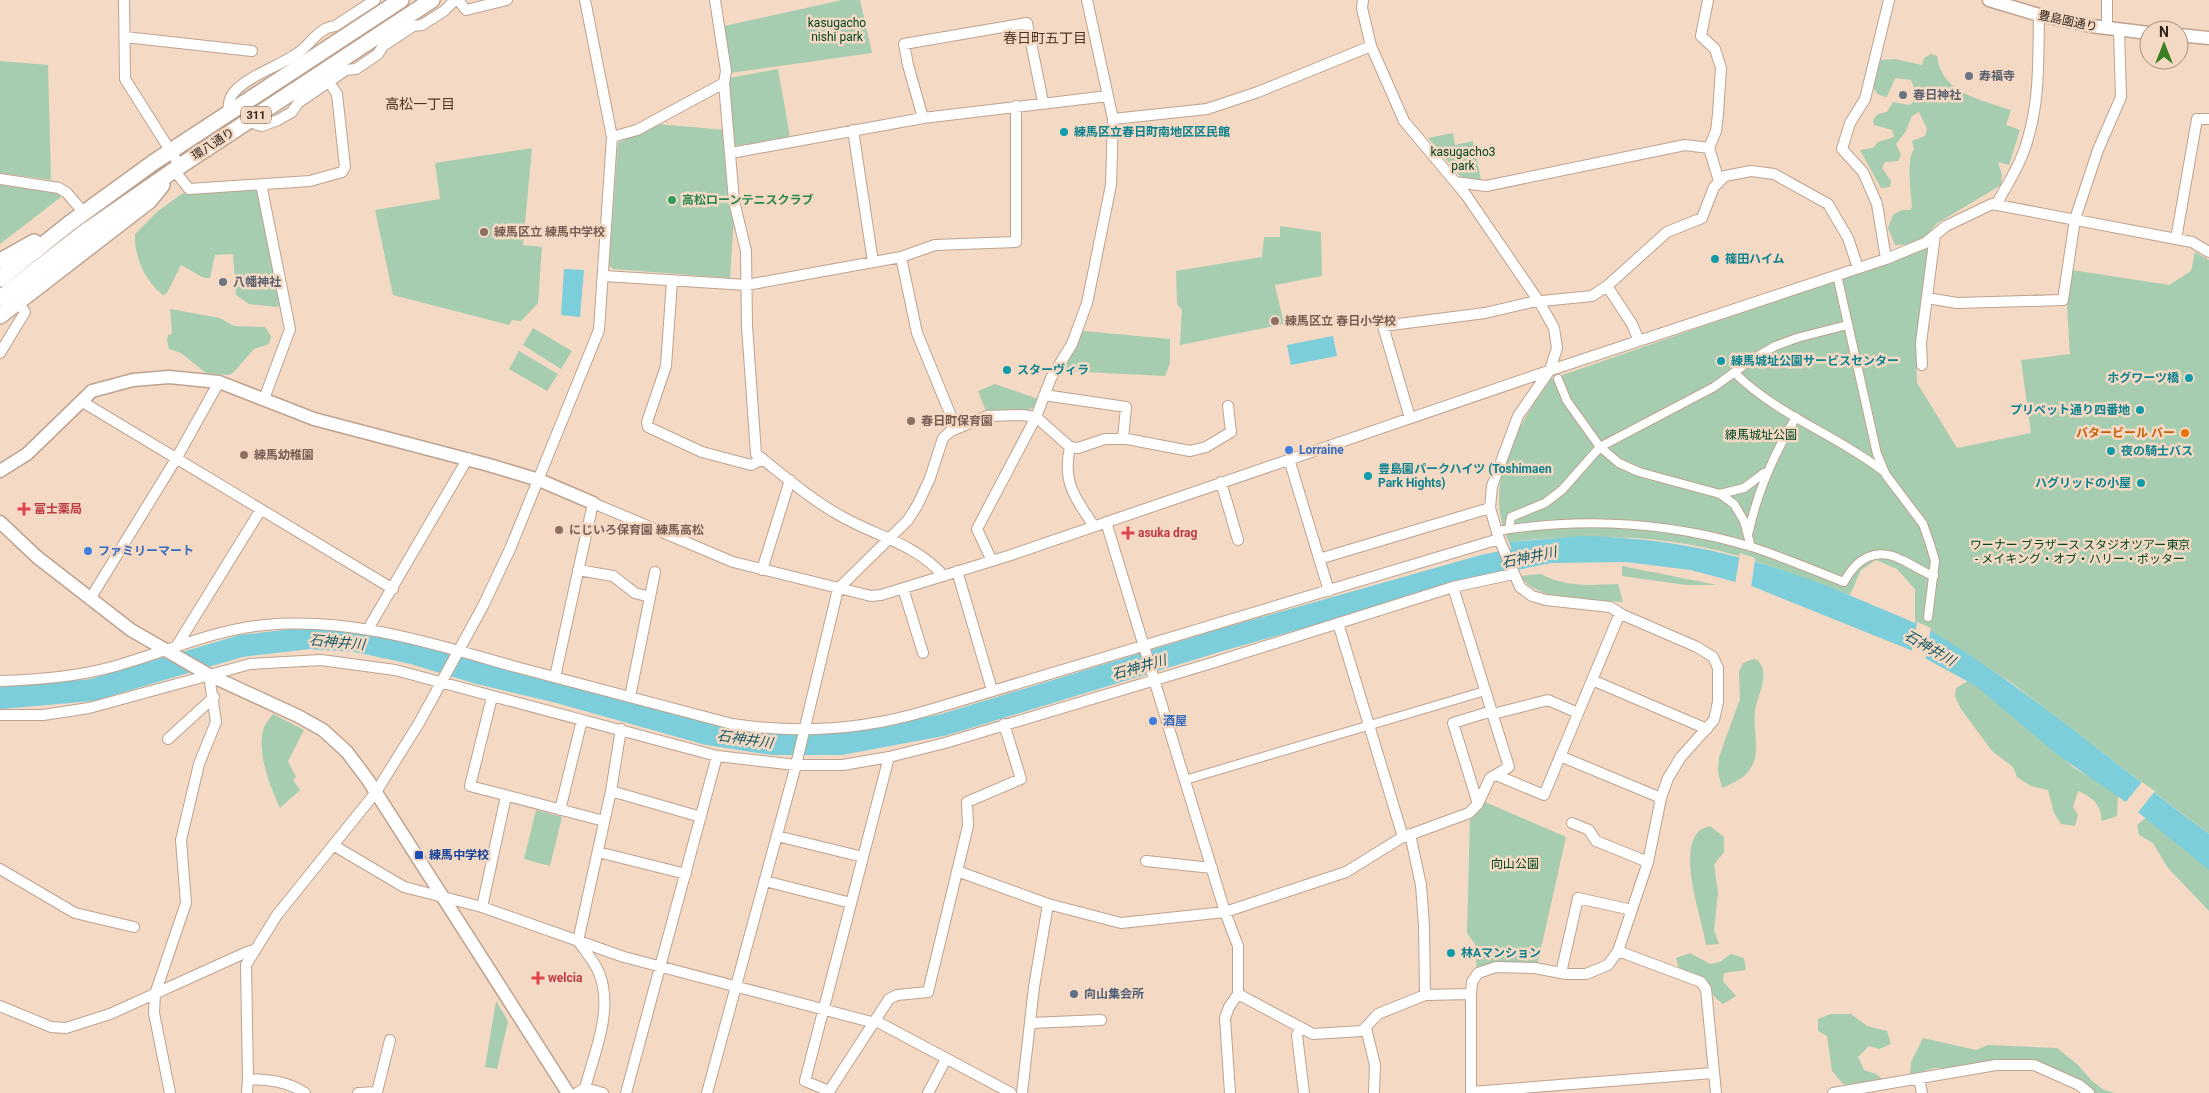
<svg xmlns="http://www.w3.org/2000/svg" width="2209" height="1093" font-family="Roboto,'Noto Sans JP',sans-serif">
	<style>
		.green { fill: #a6cdb0 }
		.water { fill: #7bceda }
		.pier { fill: #f4d9c5 }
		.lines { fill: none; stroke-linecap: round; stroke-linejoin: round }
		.river { stroke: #7bceda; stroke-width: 22 }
		.pedestrian-casing { stroke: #bda390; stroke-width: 10 }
		.minor-casing { stroke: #bda390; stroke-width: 12 }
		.tertiary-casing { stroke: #bda390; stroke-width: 15 }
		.primary-casing { stroke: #bda390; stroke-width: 18 }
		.pedestrian { stroke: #fff; stroke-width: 8 }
		.minor { stroke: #fff; stroke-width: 10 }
		.tertiary { stroke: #fff; stroke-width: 12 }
		.primary { stroke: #fff; stroke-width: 15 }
		.worship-dot { fill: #6b7280; stroke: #f4d9c5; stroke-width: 2 }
		.culture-dot { fill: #0f9aa8; stroke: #f4d9c5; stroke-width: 2 }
		.leisure-dot { fill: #2e9e5b; stroke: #f4d9c5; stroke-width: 2 }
		.education-dot { fill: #8d6e63; stroke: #f4d9c5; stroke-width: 2 }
		.food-dot { fill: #e8710a; stroke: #f4d9c5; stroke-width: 2 }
		.shop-dot { fill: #3f7fe0; stroke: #f4d9c5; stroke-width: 2 }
		.health-dot { fill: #e0444e; stroke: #f4d9c5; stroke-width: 2 }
		.transit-dot { fill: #1a4fb4; stroke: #f4d9c5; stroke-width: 2 }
		.service-dot { fill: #5c6f8a; stroke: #f4d9c5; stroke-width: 2 }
		.labels { text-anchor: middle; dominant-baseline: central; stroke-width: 5; stroke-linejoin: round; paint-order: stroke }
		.shield { fill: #f4d9c5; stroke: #6a5b4f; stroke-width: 1 }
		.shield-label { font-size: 11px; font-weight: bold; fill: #2f251d }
		.street-label { font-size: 12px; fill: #2f251d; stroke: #f4d9c5 }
		.park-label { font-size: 12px; fill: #004520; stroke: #f4d9c5 }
		.worship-label { font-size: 12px; font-weight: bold; fill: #5b616d; stroke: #f4d9c5; text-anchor: start }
		.culture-label { font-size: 12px; font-weight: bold; fill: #0d838f; stroke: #f4d9c5; text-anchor: start }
		.leisure-label { font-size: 12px; font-weight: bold; fill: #27864d; stroke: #f4d9c5; text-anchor: start }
		.education-label { font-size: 12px; font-weight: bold; fill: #785e54; stroke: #f4d9c5; text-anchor: start }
		.food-label { font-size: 12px; font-weight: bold; fill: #c56008; stroke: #f4d9c5; text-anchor: end }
		.shop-label { font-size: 12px; font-weight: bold; fill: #366cbe; stroke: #f4d9c5; text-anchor: start }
		.health-label { font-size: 12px; font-weight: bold; fill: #be3a42; stroke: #f4d9c5; text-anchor: start }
		.transit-label { font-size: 12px; font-weight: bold; fill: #164399; stroke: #f4d9c5; text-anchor: start }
		.service-label { font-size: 12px; font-weight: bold; fill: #4e5e75; stroke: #f4d9c5; text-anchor: start }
		.neighbourhood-label { font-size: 14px; fill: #4b3626; stroke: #f4d9c5 }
		.water-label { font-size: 14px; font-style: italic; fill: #155c65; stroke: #f4d9c5 }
	</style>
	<rect width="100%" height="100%" fill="#f4d9c5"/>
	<path class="green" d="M842,0H860L872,53L730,73L724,26Z
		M1931,54L1937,56C1941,93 1981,100 2011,110L2006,125L2020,130L2009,165L1998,162L2002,175L2001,185L1936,224L1924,239L1913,244L1895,245L1888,228L1893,215L1902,210H1910L1912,207C1911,193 1906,160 1914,149L1912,141L1925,136L1927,129L1919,112L1912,116L1906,131L1896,144L1901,155L1898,161L1885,162L1882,168L1891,181L1890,187L1881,188L1860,150L1873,148L1878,142L1894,137L1892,130L1874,125L1873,120L1878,114L1887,112L1893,102L1909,105L1915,101V90L1911,80L1895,78L1887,97C1880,96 1875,94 1873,86L1879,60L1895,59L1922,65L1924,58Z
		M0,61L48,65L51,180L0,173Z
		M778,69L790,137L734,146L727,88L729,78Z
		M657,124L726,130L734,217L730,278L613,269L609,265L618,143Z
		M1453,133L1455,145L1473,141L1481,180L1462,178L1428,138Z
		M532,148L523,245L542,247L538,303L521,321L512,320L509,325L393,295L375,210L440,199L435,163Z
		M0,183L59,191L61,197L0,244Z
		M254,188L258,191L281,303L277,307L249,304L236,295L233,254L215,255L210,278H204L181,265L167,293L163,295C145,281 134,257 135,234L158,211L183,193Z
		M1280,226L1321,232L1322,276L1275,285L1284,324L1180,345L1182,310L1177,304L1176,271L1262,257L1264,237H1280Z
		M1928,248L1916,353L1917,383L1957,448L2031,433L2021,360L2070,354L2067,308L2072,270L2169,285L2191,271L2195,252L2209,260V834L2012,683L1933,632L1915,624V589L1897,569L1876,560L1861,570L1850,595C1813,582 1776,567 1739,556C1665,534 1585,533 1509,542C1481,485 1517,426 1551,379Z
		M170,309L220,318L234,326L265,327L271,336L269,344L254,349L233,373L228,375L206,373L181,353L169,349L167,340L168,335L172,334Z
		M533,328L572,351L561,369L523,345Z
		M1083,331L1170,339V363L1165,376L1063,371Z
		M519,351L558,374L547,391L509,369Z
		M995,384L1038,399L1035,407C1023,414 1001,408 986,411L978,391Z
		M1622,566L1717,585H1686L1622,576Z
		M1541,574C1568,588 1589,585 1618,584L1623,602C1593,599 1538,603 1520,576Z
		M1753,659L1758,660C1771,676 1757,694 1755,711C1752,731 1763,754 1748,772C1742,780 1730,784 1722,788L1718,771L1719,757L1740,699L1739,672L1743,663Z
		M1973,678L2074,768L2118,793L2117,816L2102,821C2100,804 2094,798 2078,791L2073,807L2078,815L2075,826L2061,824L2054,813L2048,790L2031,786L2017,777L2013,767L1992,751L1961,709L1955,696L1956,688Z
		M273,714L304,730L288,761L296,777L293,780L300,790L280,808C270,786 256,752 264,727C266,723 270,718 273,714Z
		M1485,802L1566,837L1537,966L1477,970L1475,944L1467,933L1470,817Z
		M536,810L562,817L550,866L524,859Z
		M2147,817L2209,866V911L2168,868L2153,843L2139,835L2137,825Z
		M1710,826L1724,837V852L1714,865L1718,893L1714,930L1719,944L1706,945C1702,918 1677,853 1699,831C1701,829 1707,827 1710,826Z
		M1690,953L1710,964L1720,962L1731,954L1744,958L1746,970L1724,973L1723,981L1736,996L1723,1004C1714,998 1708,988 1699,983C1688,975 1679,974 1676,958Z
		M496,1001L508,1021L497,1069L485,1067Z
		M1831,1014H1851L1867,1026L1887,1031L1891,1044L1879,1049L1869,1046L1858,1057L1864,1070L1876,1074L1883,1080L1861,1087L1843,1084L1832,1071L1827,1036L1818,1031V1019Z
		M1923,1038L1976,1050L1988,1045L2057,1048L2078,1065L2092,1081L2104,1090L2115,1093H2092L2041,1069L1934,1068L1910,1075L1911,1062Z"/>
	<path class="water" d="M564,269L584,270L580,317L561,315Z
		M1333,336L1337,356L1291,365L1287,345Z
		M1582,536C1690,538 1778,563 1877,607C1896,615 1917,623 1935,633C2032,692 2118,767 2209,834V870L2123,800L2059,756L1976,686L1908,649L1754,587L1691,570L1626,562L1552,563L1519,567L1509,542Z"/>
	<path class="pier" d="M1740,553L1755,558L1751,589L1735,584Z
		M1917,622L1931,628L1925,662L1911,654Z
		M2142,782L2155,791L2136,815L2124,804Z"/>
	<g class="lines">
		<path class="river" d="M0,698L92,690L241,646L309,638L356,641L412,653L478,673L554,691L707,734L772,744H841L943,725L1218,641L1482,566L1545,553"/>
		<defs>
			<path id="pedestrian" d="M1837,275L1877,454L1886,475L1923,524L1930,544L1935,561L1928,617
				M1735,373C1777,415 1837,435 1883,471
				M1558,379L1567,401L1600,447L1619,463L1639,472L1720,494L1734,504L1744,521L1751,547
				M1720,494L1744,488L1764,473
				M1509,529L1511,517L1545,503L1562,490L1600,447L1714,387L1751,360L1775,346L1797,338L1847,325
				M1497,531C1582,517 1669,522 1752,547C1783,557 1813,570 1844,582C1856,559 1876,546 1902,560C1914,565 1922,572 1934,576
				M1749,531C1758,489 1774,454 1796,417
				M1185,780L1485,691"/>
			<path id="minor" d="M124,0L125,79L180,166
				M458,0L466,10L507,0
				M715,0L726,71L724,83L734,201L746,251L747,326L756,454C783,475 809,498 839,515C877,537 913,542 944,576
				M1363,0L1362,8L1371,46L1404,121L1466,195L1540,303L1554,328L1557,348L1550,370L1518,416L1492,486L1490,508L1499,539L1520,587L1532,596L1546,600L1610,607L1623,615L1697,647L1713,657L1718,668V702L1714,720L1681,757L1668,778L1661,798L1648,862L1618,951L1608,965L1586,974H1566L1535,968L1496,967L1478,973L1472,982L1471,994V1093
				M1708,0L1701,36L1715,49L1721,68L1718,114L1716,131L1709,148L1719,181
				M2107,28V0
				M125,37L252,51
				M228,113C229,105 228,98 235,91C253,72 291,63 307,45C315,37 323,27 335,26L375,0
				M923,118L908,65L904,44L1027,23L1043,102
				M251,119L255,124L262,126L278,120L292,112L298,103L346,70L356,69L378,54L383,46L413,26L422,25L444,11L455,0
				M1113,119L1207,109L1258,92L1371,46
				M853,130L873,262
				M612,137L637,130L724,83
				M731,153L923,118L1108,96
				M174,170L189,189L310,181L342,172L345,167L337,94L329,82
				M0,179L59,188L67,193L84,213
				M1455,182L1486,186L1685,145L1709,148
				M261,184L290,329L264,399
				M1996,205C2008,183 2022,162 2028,138C2040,99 2038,56 2039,15
				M2176,239L2197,119H2209
				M901,257L917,333L956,428
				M1886,259L1877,204L1863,172L1842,149L1850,123L1865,99L1889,0
				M604,276L747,285L901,257L935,245L1016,242V106
				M672,281L666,366L647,422L648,427L702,452L751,465L763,459
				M1607,286L1632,324L1639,341
				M1927,298L1957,303L2063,300L2075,219L2098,150L2121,97L2119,30
				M0,353L25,312L18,302
				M1922,365L1921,343L1935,235
				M1044,395L1126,407L1123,439
				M81,401L393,589
				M1410,418L1383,326L1485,313L1532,302L1592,296L1607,286L1667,232L1702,218L1714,187L1725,176L1751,171L1774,174L1828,204L1848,238L1858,268
				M1070,447C1062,482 1075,498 1094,526
				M1289,459L1329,591
				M1221,482L1238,540
				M1106,522L1225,912L1238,946V994L1229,1007L1225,1018L1230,1093
				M1319,559L1490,508
				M992,561L977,529L1036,417L1051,378L1072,344L1087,303L1093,274L1111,185L1113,119L1087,0
				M578,570L613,576L635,593L650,597
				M762,570L790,480
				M957,571L992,690
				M903,588L923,653
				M90,599L176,459L219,382
				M1338,623L1403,837
				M368,629L468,458
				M176,647L260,511
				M555,677L593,503L733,562L871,596L881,595L1008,556L1554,369L1886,259L1925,243L1946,226L1992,204L2192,242L2209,252
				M1592,680L1707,729
				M0,681C38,680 75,677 112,667C163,653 212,630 265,625C352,617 434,644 516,667C588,686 660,705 732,724C798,734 862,730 926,711L1499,539
				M492,697L470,786L604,821
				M630,697L655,572
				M1493,714L1548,700L1578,713
				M0,715H43L89,708L250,664L321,660L395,670L717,756L796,765H843L889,757L945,743L1215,662L1453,587L1513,574
				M168,739L214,697
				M1560,756L1661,798
				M1496,775L1544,795L1620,613
				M611,791L701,817
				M1478,804L1453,723L1492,711
				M560,810L582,720
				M1572,823L1589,830L1596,841L1648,862
				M1410,834L1421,885L1424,926L1425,995
				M777,836L863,857
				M333,845L404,887L482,907L624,957L875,1023
				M598,852L686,874
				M1146,861L1212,868
				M0,869L75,913L134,927
				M957,871L1048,904L1121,923L1225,912L1346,872L1401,838L1469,813L1478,804L1490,778L1509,767L1453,587
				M765,881L851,903
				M482,907L506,796
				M1618,951L1701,982L1706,989L1716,1093
				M1561,973L1578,898L1632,910
				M1238,994L1313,1034L1362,1031L1378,1014L1425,995L1471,994
				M0,1006L51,1027L66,1028L110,1014L247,952L254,950
				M876,1021L1011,1093
				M1031,1023L1101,1020
				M1301,1028L1297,1035L1304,1093
				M1366,1028L1375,1065L1374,1093
				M248,1079C270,1080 287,1081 305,1093
				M1919,1079L1922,1093
				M585,1088L603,1093
				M829,1091L805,1081L889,757
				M1471,1092L1713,1073
				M170,1093L154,1013L155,994L186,903L181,840L199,764L216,722L209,675
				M247,1093L248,1079L246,965L277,915L376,792L419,723L483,606L510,549L599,330L612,137L585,0
				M358,1093L377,1092L390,1040
				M577,1093L585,1088C594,1054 614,1009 599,973C595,962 585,951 578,941L611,791L621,729
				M626,1093L717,756
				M707,1093L796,765L838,589L908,520L918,504L930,478L943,438L951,431L987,416L1022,415L1036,417L1070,447L1078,448L1105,439H1127L1190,451L1206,447L1231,432L1228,406
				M828,1093L889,999L897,995L928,992L968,826L967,802L1021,779L1004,724
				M928,1093L946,1059
				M1022,1093L1034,987L1048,904
				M1833,1093L1996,1065H2034L2079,1085L2089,1093"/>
			<path id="tertiary" d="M1989,0L2039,15L2091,26L2149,33
				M2179,35L2209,38
				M0,471L27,454L92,391L133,380L169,377L219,382L314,419L489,465L539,480L593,503
				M0,522L37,557L131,630L209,675L298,716L323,730L347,752L368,780L568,1093"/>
			<path id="primary" d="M0,261L34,242
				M0,279L70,223L154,162L401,0
				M0,298L82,234L180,166L432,0
				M0,316L149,201L162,185"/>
		</defs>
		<use href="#pedestrian" class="pedestrian-casing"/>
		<use href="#minor" class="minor-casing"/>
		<use href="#tertiary" class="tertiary-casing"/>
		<use href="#primary" class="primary-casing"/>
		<use href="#pedestrian" class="pedestrian"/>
		<use href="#minor" class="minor"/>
		<use href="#tertiary" class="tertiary"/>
		<use href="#primary" class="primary"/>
	</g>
	<g class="worship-dot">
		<circle cx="1969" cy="76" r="5"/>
		<circle cx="1903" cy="95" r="5"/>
		<circle cx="223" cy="282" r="5"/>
	</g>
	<g class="culture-dot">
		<circle cx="1064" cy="132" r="5"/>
		<circle cx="1715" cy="259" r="5"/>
		<circle cx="1721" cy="361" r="5"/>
		<circle cx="1007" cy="370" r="5"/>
		<circle cx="2189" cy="378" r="5"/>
		<circle cx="2140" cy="410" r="5"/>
		<circle cx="2111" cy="451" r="5"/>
		<circle cx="1368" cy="476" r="5"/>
		<circle cx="2141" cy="483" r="5"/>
		<circle cx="1451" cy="953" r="5"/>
	</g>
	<circle class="leisure-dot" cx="672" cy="200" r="5"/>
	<g class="education-dot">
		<circle cx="484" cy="232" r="5"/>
		<circle cx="1275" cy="321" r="5"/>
		<circle cx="911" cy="421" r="5"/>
		<circle cx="244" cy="455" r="5"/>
		<circle cx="559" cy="530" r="5"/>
	</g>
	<circle class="food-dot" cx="2185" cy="433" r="5"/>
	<g class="shop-dot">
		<circle cx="1289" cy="450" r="5"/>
		<circle cx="88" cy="551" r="5"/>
		<circle cx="1153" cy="721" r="5"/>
	</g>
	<g class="health-dot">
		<path d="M21.5 501.5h5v5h5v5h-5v5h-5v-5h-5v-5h5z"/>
		<path d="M1125.5 525.5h5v5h5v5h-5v5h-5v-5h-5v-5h5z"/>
		<path d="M535.5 970.5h5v5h5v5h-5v5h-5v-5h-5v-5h5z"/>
	</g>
	<rect class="transit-dot" x="414" y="850" width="10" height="10" rx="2.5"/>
	<circle class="service-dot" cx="1074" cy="994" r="5"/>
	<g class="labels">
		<rect class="shield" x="241" y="106.5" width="30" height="17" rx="4"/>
		<g class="shield-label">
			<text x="256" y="115">311</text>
		</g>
		<g class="street-label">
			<text transform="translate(2068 21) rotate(12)">豊島園通り</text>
			<text transform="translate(213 144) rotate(-33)">環八通り</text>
		</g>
		<g class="park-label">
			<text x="837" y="23">kasugacho<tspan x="837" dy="14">nishi park</tspan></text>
			<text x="1463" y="152">kasugacho3<tspan x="1463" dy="14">park</tspan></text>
			<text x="1761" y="435">練馬城址公園</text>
			<text x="2080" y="545">ワーナー ブラザース スタジオツアー東京<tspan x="2080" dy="14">- メイキング・オブ・ハリー・ポッター</tspan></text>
			<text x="1515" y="864">向山公園</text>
		</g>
		<g class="worship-label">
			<text x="1979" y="76">寿福寺</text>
			<text x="1913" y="95">春日神社</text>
			<text x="233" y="282">八幡神社</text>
		</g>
		<g class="culture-label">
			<text x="1074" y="132">練馬区立春日町南地区区民館</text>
			<text x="1725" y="259">篠田ハイム</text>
			<text x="1731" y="361">練馬城址公園サービスセンター</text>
			<text x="1017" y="370">スターヴィラ</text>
			<text x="2179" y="378" text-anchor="end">ホグワーツ橋</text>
			<text x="2130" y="410" text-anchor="end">プリベット通り四番地</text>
			<text x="2121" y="451">夜の騎士バス</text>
			<text x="1378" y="469">豊島園パークハイツ (Toshimaen<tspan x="1378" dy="14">Park Hights)</tspan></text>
			<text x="2131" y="483" text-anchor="end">ハグリッドの小屋</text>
			<text x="1461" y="953">林Aマンション</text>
		</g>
		<g class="leisure-label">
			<text x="682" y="200">高松ローンテニスクラブ</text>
		</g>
		<g class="education-label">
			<text x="494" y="232">練馬区立 練馬中学校</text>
			<text x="1285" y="321">練馬区立 春日小学校</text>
			<text x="921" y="421">春日町保育園</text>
			<text x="254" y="455">練馬幼稚園</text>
			<text x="569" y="530">にじいろ保育園 練馬高松</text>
		</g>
		<g class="food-label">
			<text x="2175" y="433">バタービール バー</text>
		</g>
		<g class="shop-label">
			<text x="1299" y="450">Lorraine</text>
			<text x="98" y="551">ファミリーマート</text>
			<text x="1163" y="721">酒屋</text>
		</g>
		<g class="health-label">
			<text x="34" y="509">富士薬局</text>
			<text x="1138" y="533">asuka drag</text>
			<text x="548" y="978">welcia</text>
		</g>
		<g class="transit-label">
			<text x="429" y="855">練馬中学校</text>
		</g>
		<g class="service-label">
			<text x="1084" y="994">向山集会所</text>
		</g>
		<g class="neighbourhood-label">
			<text x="1045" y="38">春日町五丁目</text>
			<text x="420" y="104">高松一丁目</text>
		</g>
		<g class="water-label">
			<text transform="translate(1529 557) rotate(-12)">石神井川</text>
			<text transform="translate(337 642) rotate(5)">石神井川</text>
			<text transform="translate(1930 648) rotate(30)">石神井川</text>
			<text transform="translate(1139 667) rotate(-16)">石神井川</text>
			<text transform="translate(745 739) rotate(8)">石神井川</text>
		</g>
	</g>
	<g transform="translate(2164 45)"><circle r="24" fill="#f4d9c5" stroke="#a59182"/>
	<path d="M0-4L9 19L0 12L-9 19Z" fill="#3a7e22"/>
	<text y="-8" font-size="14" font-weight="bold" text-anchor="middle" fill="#2f251d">N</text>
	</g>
</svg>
